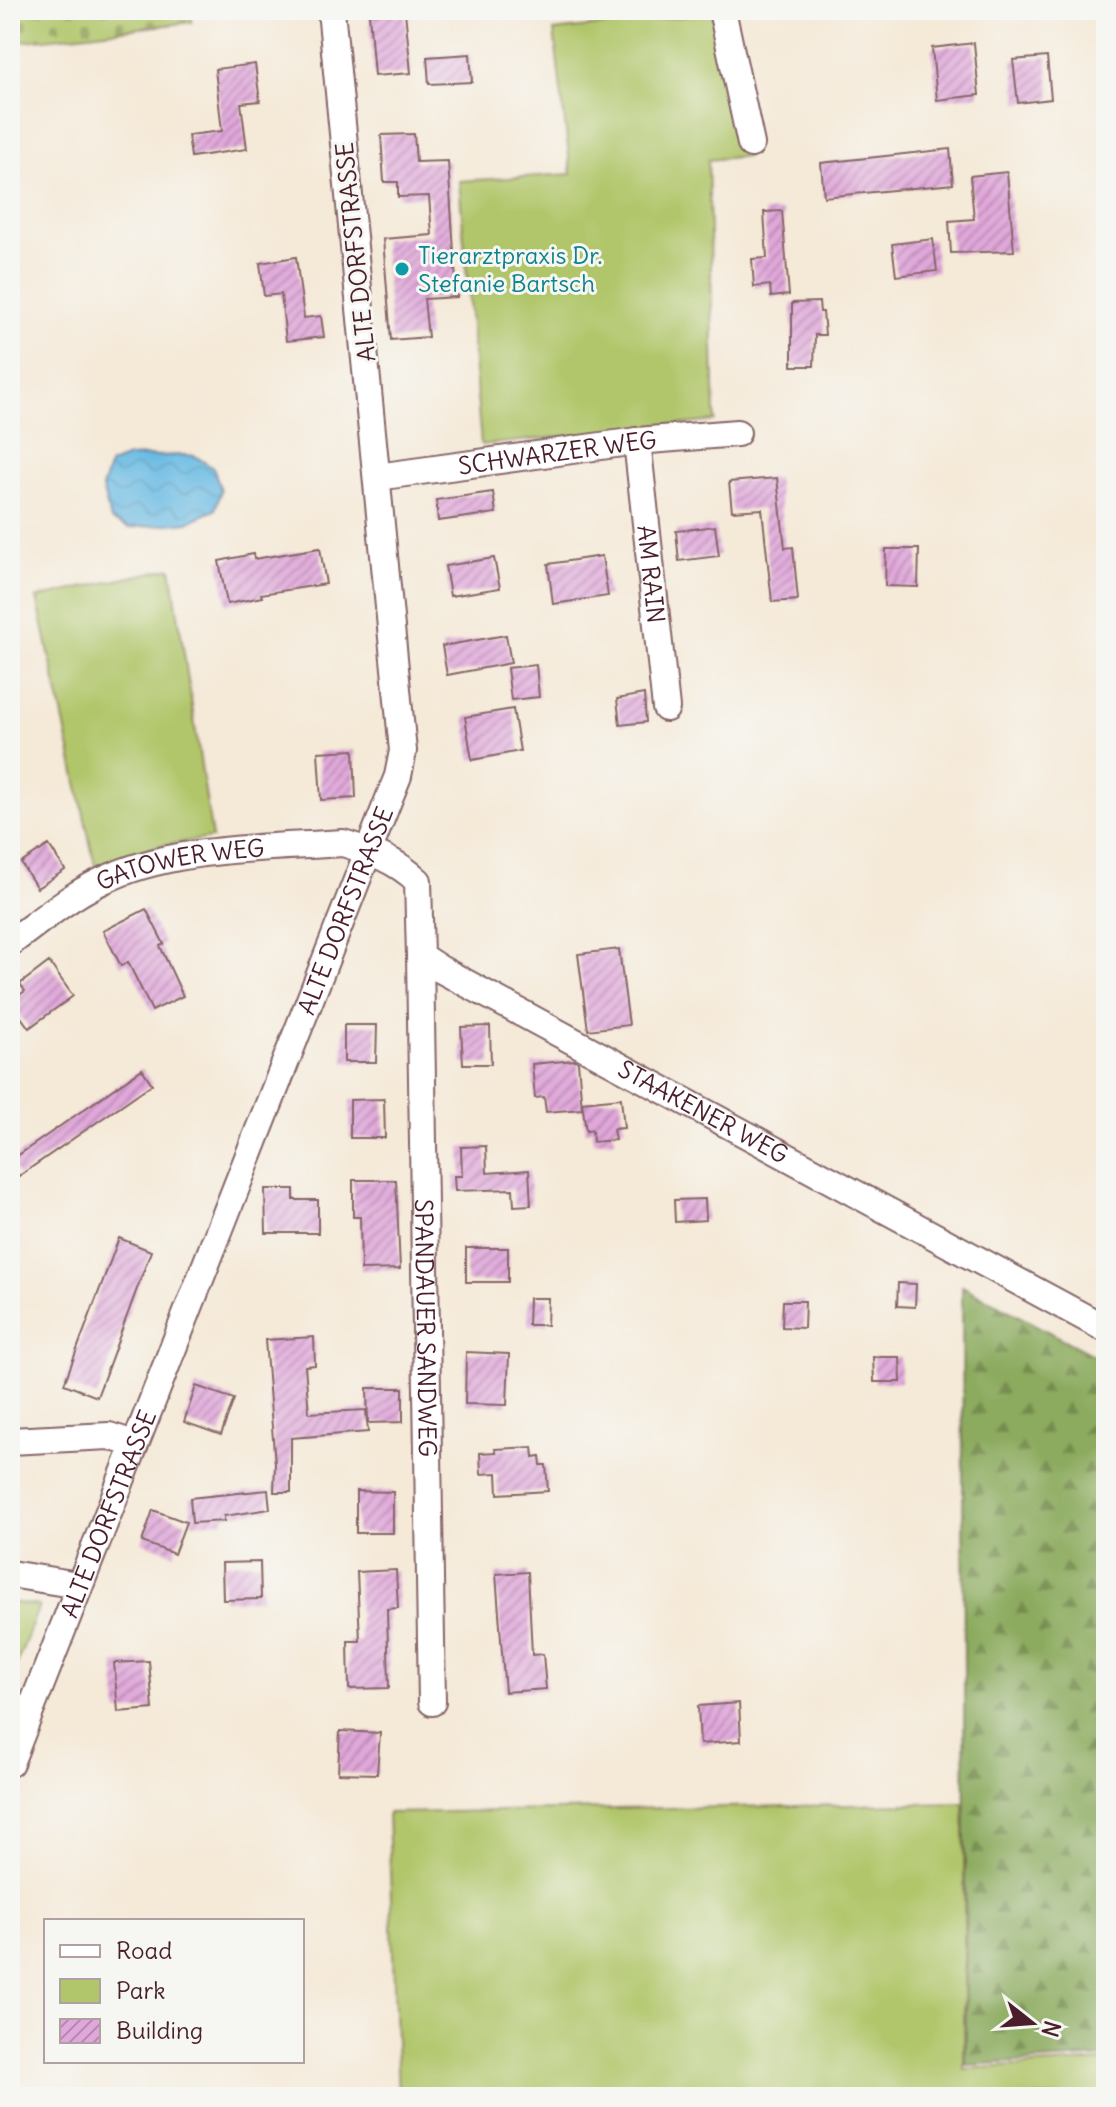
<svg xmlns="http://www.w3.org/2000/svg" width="1116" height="2107" font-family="Delius,sans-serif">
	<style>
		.green { fill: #b1c66a; stroke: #7e724a; stroke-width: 2 }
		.forest { fill: url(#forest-firs); stroke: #6b6544; stroke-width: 2 }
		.cemetery { fill: url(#cemetery-stones); stroke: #7e724a; stroke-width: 2 }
		.water { fill: url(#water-waves); stroke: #586c87; stroke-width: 2 }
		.building { fill: url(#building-hatch) }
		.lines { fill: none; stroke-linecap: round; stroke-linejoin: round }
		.minor-casing { stroke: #866667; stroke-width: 30 }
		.minor { stroke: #fff; stroke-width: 26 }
		.culture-dot { fill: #0f9aa8; stroke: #f6f6f2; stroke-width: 3 }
		.labels { text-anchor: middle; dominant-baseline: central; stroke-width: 6; stroke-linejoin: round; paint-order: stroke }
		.street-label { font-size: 24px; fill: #4a1f2b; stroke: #f6f6f2 }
		.culture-label { font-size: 24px; fill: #0d838f; stroke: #f6f6f2; text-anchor: start }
	</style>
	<defs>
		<pattern id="forest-firs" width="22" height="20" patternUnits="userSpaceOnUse" patternTransform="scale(2)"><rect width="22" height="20" fill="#8cab5e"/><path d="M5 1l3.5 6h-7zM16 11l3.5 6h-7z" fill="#748b4e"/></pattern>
		<pattern id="cemetery-stones" width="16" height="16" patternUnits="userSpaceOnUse" patternTransform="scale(2)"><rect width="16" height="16" fill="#b1c66a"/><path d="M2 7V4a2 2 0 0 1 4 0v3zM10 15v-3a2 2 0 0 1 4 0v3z" fill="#92a057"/></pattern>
		<pattern id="water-waves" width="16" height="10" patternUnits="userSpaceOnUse" patternTransform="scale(2)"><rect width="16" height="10" fill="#67bae3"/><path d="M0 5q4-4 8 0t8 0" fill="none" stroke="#5b9fc3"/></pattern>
		<pattern id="building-hatch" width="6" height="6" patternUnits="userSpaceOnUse" patternTransform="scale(2)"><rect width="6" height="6" fill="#e0a8da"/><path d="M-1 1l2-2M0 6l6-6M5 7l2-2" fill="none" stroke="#b888b1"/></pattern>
	</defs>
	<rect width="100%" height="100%" fill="#f6f6f2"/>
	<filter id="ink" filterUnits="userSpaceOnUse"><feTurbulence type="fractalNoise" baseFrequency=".0125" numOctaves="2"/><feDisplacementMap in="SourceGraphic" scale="16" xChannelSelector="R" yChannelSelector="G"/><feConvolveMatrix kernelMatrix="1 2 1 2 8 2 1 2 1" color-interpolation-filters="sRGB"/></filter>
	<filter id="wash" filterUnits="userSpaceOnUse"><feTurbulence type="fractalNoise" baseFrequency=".006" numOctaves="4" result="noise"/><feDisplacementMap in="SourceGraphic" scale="32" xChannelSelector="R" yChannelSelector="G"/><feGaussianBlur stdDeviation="1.8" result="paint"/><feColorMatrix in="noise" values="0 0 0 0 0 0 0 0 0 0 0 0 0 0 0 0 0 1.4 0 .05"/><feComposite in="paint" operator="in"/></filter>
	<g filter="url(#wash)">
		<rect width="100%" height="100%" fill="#f5e9d7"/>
		<path class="green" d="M712,13L746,156L708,160L715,421L481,445L459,181L571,174L554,31Z
			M171,568L212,838L156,846L96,870L37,598Z
			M10,1602L39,1606L10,1682Z
			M964,1803V2069L1106,2061V2097H398L388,1813Z"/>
		<path class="forest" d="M962,1286L1106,1362V2057L966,2065Z"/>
		<path class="cemetery" d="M10,10H191L192,22L10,43Z"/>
		<path class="water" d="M185,455L195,456L213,468L221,490L215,510L188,522L129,528L111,520L102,488L110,464L128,457Z"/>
		<g id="blocks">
			<path class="building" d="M405,11L411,73L374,76L369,14Z
				M974,43L979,95L937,100L932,48Z
				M470,54L472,82L429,84L427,57Z
				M1047,57L1051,99L1018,103L1013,60Z
				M255,64L260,101L241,103L247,149L191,157L188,135L222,131L215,69Z
				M414,134L416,162L448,161L457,297L424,299L428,337L391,340L383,239L432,235L429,196L398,197V182H384L381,135Z
				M950,149L953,184L824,197L821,163Z
				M1007,172L1014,251L951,253L949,221L974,219L970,176Z
				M782,211L789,295L771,297L770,285L754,287L752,259L767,258L764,212Z
				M933,239L937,271L896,276L892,244Z
				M296,257L304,318L321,316L324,337L286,341L281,294L264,296L260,263Z
				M819,302L820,312H823L825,335H815L814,366H792V303Z
				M777,478L785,548L793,547L798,600L772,602L762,509L732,511L729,482Z
				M493,492L496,513L438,521L436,500Z
				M715,526L719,556L679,561L676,531Z
				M320,548L326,584L261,594L262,597L227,604L219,561L253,554L254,559Z
				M886,549H919L918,587L885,586Z
				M602,556L608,596L553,604L548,564Z
				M494,558L500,588L450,596L445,566Z
				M506,635L511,663L447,675L442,646Z
				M536,665L539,697L511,700L507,668Z
				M644,694L646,722L620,725L617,699Z
				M513,709L520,751L472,760L465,717Z
				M354,750L356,798L321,800L318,752Z
				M49,845L65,870L37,888L21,863Z
				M146,909L164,944L160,946L183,996L152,1011L128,962L121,966L103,931Z
				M619,949L629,1025L588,1030L578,954Z
				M49,962L73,996L29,1028L10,1002L25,991L20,984Z
				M344,1025H377L376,1062H344Z
				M490,1026L491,1064H463L461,1027Z
				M575,1060L578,1062L582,1109L546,1112L544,1097L535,1098L532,1064Z
				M142,1069L152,1084L19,1176L10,1161Z
				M621,1098L624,1128L613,1129L615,1140L593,1142L592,1130L586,1131L582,1102Z
				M384,1099L385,1138H350V1100Z
				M486,1146L487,1173L529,1170L531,1205L514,1206L513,1189L455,1191L454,1176H462L461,1147Z
				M353,1180H396L400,1269L361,1270L360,1217H353Z
				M265,1189H294V1200H318V1233H266Z
				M705,1199L706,1220L675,1222L674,1200Z
				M119,1238L151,1251L97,1397L64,1384Z
				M466,1248H508V1282H466Z
				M898,1283L916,1284L915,1307L897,1306Z
				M529,1298H548L547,1325H528Z
				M783,1301H805L804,1328L782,1327Z
				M314,1337L315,1365L305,1366L309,1413L366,1410L368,1432L291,1438V1492H274L275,1464L265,1340Z
				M466,1352L509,1354L507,1405L465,1404Z
				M873,1357H900L901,1382H874Z
				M196,1386L234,1399L221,1435L184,1422Z
				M367,1388H403V1422L368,1423Z
				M533,1447L534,1457L540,1456L541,1465H546L548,1491L498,1494L497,1473L481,1474L480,1453L496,1452L495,1449Z
				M268,1490L270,1509L224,1516V1521L192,1523L190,1498Z
				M356,1491L393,1492V1533H356Z
				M153,1510L186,1522L174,1554L142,1542Z
				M260,1562L261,1599L223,1600L222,1563Z
				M396,1570L398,1608L387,1609L389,1688L349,1689L348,1641H360L357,1572Z
				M528,1572L532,1655L543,1654L546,1689L505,1692L496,1574Z
				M149,1661L153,1709L118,1712L114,1663Z
				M739,1703L741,1741L700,1744L698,1706Z
				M340,1731L380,1733L377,1774L338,1773Z"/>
		</g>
	</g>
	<g filter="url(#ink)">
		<use href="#blocks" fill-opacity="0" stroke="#866667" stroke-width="2"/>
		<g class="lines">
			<defs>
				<g id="minor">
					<path d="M722,10L751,144"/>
					<path id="s1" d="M637,441L666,708"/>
					<path id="s2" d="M377,477L637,441L737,433"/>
					<path id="s3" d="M10,943C43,919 75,891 113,876C181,847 270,848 343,843C372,852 396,860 418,881L420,956L440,969L1106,1329"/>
					<path id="s4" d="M420,956L432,1702"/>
					<path d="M10,1441L109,1436L134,1444"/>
					<path d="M10,1574L78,1585"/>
					<path id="s5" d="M10,1763L390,796L398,776L403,751L331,10"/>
				</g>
			</defs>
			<use href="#minor" class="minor-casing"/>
			<use href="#minor" class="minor"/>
		</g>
	</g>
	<circle class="culture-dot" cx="402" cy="269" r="8"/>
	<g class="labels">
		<g class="street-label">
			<text transform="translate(355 252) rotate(-96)">ALTE DORFSTRASSE</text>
			<text stroke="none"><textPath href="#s2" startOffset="182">SCHWARZER WEG</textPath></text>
			<text stroke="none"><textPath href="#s1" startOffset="134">AM RAIN</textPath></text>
			<text stroke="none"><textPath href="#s3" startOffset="192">GATOWER WEG</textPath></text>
			<text stroke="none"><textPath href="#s5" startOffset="916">ALTE DORFSTRASSE</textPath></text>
			<text stroke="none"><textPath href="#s3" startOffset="840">STAAKENER WEG</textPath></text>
			<text stroke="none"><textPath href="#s4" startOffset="372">SPANDAUER SANDWEG</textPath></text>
			<text stroke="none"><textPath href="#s5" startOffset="268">ALTE DORFSTRASSE</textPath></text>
		</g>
		<g class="culture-label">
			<text x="418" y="255">Tierarztpraxis Dr.<tspan x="418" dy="28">Stefanie Bartsch</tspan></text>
		</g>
	</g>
	<rect width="1116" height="2107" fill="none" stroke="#f6f6f2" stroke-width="40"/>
	<rect x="44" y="1919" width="260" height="144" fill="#f6f6f2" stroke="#b1a0a2" stroke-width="2"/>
	<rect x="60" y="1945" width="40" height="12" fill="#ffffff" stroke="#b1a0a2" stroke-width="2"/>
	<text x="116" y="1959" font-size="24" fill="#4a1f2b">Road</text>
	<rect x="60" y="1979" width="40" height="24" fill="#b1c66a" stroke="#b1a0a2" stroke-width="2"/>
	<text x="116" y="1999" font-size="24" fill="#4a1f2b">Park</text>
	<rect x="60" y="2019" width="40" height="24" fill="url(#building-hatch)" stroke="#b1a0a2" stroke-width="2"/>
	<text x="116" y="2039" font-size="24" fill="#4a1f2b">Building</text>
	<g transform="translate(1032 2023) rotate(107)" stroke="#f6f6f2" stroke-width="6" paint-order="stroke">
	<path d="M0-6L14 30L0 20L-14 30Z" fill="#4a1f2b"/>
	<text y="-12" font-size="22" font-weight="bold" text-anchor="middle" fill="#4a1f2b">N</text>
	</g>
</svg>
